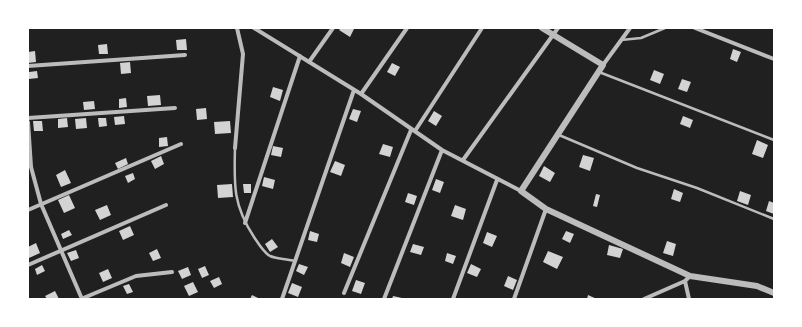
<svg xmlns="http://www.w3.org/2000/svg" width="802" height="327" font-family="'Fira Sans Condensed',sans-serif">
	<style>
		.green { fill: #202020 }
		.building { fill: #d3d3d3 }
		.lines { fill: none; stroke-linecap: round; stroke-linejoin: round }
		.service { stroke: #bcbcbc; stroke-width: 2.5 }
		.minor { stroke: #bcbcbc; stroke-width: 4 }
		.tertiary { stroke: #bcbcbc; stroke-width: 6 }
	</style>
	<rect width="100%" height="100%" fill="#111"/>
	<path class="green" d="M28,28H774V299H28Z"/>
	<path class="building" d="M341,28H352L354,29L350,37L339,30Z
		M186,39L187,50H177L176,40Z
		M107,44L108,54H99L98,45Z
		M733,49L741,52L737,62L730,59Z
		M35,51L36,62L28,63V52Z
		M130,62L131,73L121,74L120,63Z
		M392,63L400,67L395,76L387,72Z
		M654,70L664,74L660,84L650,80Z
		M37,71L38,78L29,79V72Z
		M682,79L691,82L687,92L678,89Z
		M273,87L283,90L280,101L270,97Z
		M160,95L161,105L148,106L147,96Z
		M126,98L127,107L119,108V99Z
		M94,101L95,109L84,110L83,102Z
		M206,108L207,119L197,120L196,109Z
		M353,109L361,111L357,122L349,119Z
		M434,111L442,116L436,126L428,121Z
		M124,116L125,124L115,125L114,117Z
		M683,116L693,120L690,128L680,124Z
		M67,118L68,127L58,128V119Z
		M86,118L87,128L76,129L75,119Z
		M98,118H106L107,126L99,127Z
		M33,121H42L43,131H34Z
		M230,121L231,133L215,134L214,122Z
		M167,137L168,146L159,147V138Z
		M757,140L768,145L763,158L752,154Z
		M383,144L393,147L390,157L379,154Z
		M273,146L283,148L281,157L271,155Z
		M583,155L594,158L590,171L579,167Z
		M161,156L164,164L155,169L151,161Z
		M126,158L128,164L118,169L115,163Z
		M335,161L345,165L341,176L330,172Z
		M544,166L555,173L550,182L539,176Z
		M65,170L71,183L61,187L56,175Z
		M133,173L135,179L128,183L125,176Z
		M264,177L275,180L273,189L262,186Z
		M436,179L444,182L440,193L432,190Z
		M232,184L233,197L218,198L217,185Z
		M243,184H251V193H244Z
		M674,189L683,193L680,202L671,199Z
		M740,191L751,195L748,205L737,201Z
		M408,193L417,196L414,205L405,202Z
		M596,194L600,195L597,207L593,206Z
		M69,195L75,208L64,213L58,200Z
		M769,201L774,203V214L766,211Z
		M107,205L111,215L100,220L95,210Z
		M455,205L466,209L463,220L451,216Z
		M130,226L134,235L123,240L119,231Z
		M69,230L72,235L63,239L61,234Z
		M310,231L319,234L317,242L308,240Z
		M566,231L574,234L570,243L562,239Z
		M487,232L497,236L492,247L483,243Z
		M272,239L278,247L270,252L265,244Z
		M667,241L676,244L673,256L663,253Z
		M36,243L40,253L29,258L28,247Z
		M413,244L424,247L421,255L410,252Z
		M609,245L623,249L620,258L607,255Z
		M157,249L161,258L153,261L149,253Z
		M76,250L79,258L71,261L67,253Z
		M548,251L563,257L557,269L543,262Z
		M344,253L354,257L350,267L341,263Z
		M447,253L456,256L453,264L445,261Z
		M299,264L308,267L304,275L296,271Z
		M471,264L481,269L477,277L467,273Z
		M42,265L45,271L37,275L35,269Z
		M205,266L209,275L202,278L198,269Z
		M188,267L191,275L182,279L178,271Z
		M108,269L112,278L103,282L99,273Z
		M508,276L517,280L513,290L504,286Z
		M219,277L222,284L214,288L210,281Z
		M356,280L365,283L361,294L352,291Z
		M193,282L198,292L189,296L184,286Z
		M292,283L302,287L298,297L288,293Z
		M129,284L133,292L127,294L123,286Z
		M55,291L59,299H47L45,296Z
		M252,295L260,299H250Z
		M588,295L597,299H587Z
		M393,296L402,298V299H392Z"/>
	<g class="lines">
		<path class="service" d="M621,40L641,38L665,28
			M599,72L774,140
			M559,135L637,168L697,188L774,219
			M235,148C234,185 233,205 254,237C258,243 264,253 270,256C277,259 287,259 295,261"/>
		<path class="minor" d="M254,28L361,94L442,150L521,191
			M695,28L774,59
			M309,62L333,28
			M603,65L630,28
			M28,66L185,55
			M361,94L407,28
			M28,118L175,108
			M28,122L31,167L41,204L82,299
			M415,131L482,28
			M235,148L243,54L237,28
			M463,160L558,28
			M28,210L181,144
			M245,223L300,56
			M28,265L166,205
			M685,281L689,299
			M344,293L411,130
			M81,299L136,276L172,272
			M282,299L354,90
			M384,299L442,150
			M453,299L497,180
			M514,299L546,209
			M644,299L685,281L690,276"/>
		<path class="tertiary" d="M542,28L603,65L521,191L546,209L690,276L757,286L774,293"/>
	</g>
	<rect width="802" height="327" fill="none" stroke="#ffffff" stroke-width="58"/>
</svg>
